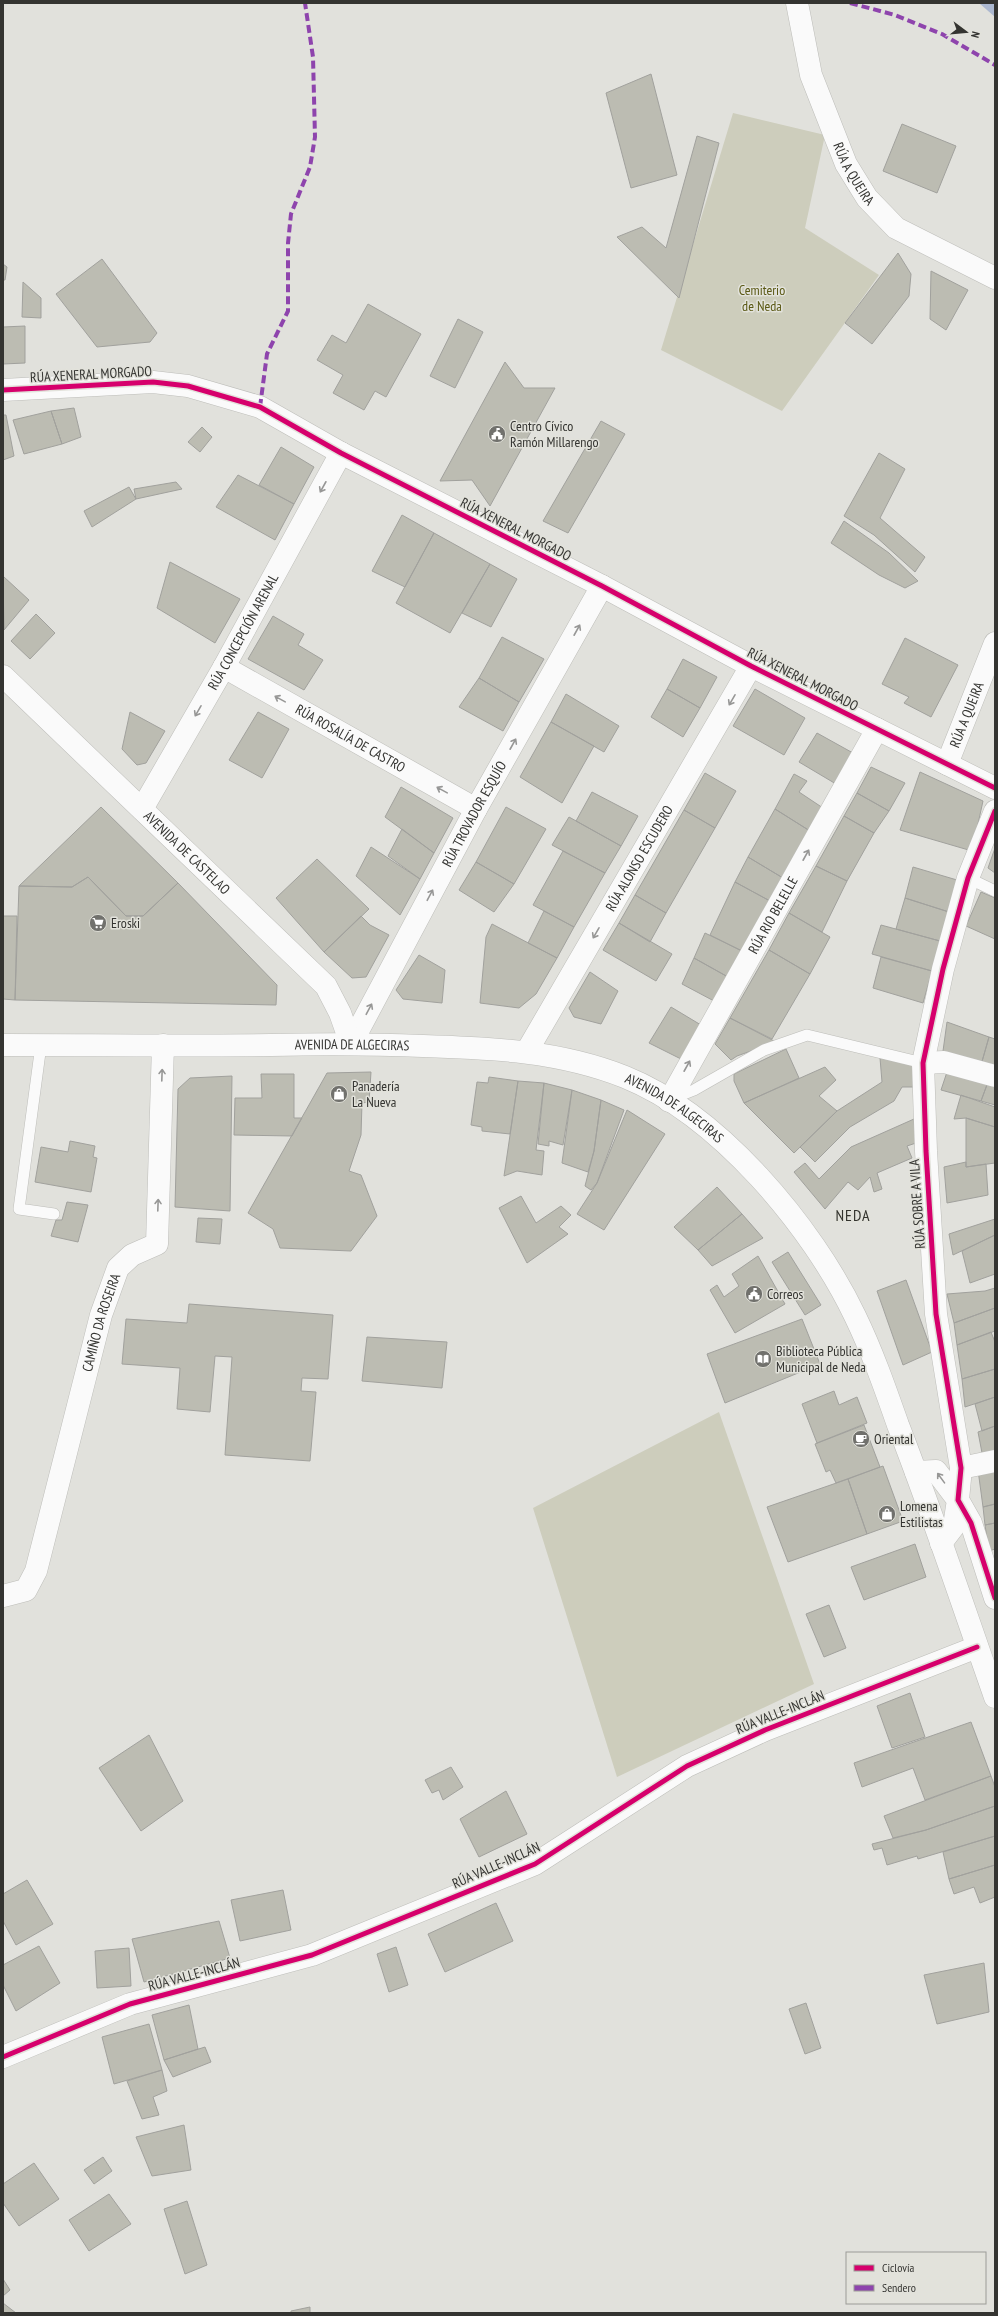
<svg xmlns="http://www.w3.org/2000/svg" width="998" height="2316" font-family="'PT Sans Narrow',sans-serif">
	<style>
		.green { fill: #cdcdbc }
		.water { fill: #acb8d0 }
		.building { fill: #bcbcb2; stroke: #a1a19d }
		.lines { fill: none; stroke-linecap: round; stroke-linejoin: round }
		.service-casing { stroke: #bdbdb9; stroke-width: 12 }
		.minor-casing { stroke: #bdbdb9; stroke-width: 23 }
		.tertiary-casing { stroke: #bdbdb9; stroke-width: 23 }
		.secondary-casing { stroke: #bdbdb9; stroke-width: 23 }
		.service { stroke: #fafafa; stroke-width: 11 }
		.minor { stroke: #fafafa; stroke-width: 22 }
		.tertiary { stroke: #fafafa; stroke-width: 22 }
		.secondary { stroke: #fafafa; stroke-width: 22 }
		.quiet { stroke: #8e44ad; stroke-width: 4; stroke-dasharray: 8 4; stroke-linecap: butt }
		.cycleway-casing { stroke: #e2e2db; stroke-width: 8 }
		.cycleway { stroke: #d6006c; stroke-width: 5 }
		.oneway { stroke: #979796 }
		.labels { text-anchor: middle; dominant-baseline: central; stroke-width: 3; stroke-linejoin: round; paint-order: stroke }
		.street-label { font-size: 14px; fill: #343431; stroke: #e2e2db }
		.park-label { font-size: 14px; fill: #5b5915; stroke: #e2e2db }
		.poi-label { font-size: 14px; fill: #343431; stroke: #e2e2db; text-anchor: start }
		.quarter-label { font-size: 16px; letter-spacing: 1px; fill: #32322d; stroke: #e2e2db }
	</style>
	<rect width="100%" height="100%" fill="#e1e1dc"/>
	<path class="green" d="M733,113L825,135L805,228L879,275L782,411L661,350Z
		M719,1412L814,1684L617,1777L533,1508Z"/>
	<path class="water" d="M979,3H995V17Z"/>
	<path class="building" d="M651,74L677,175L631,188L606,93Z
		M902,124L956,146L937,193L883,171Z
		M697,136L719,143L679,298L617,237L642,227L666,248Z
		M898,253L911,274L909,296L872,344L845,323Z
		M102,259L157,333L150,342L97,347L56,294Z
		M3,264L7,267L5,280H3Z
		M931,271L968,290L946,330L930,319Z
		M23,282L41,298V318L22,317Z
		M368,304L421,334L386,397L375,391L364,410L333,393L343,375L317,360L332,335L346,343Z
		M458,319L483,332L455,388L430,376Z
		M25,326V363L3,364V327Z
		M505,362L524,388H555L490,506L472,480L440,481Z
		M74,408L81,437L62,444L51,411Z
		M51,411L62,444L24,454L13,420Z
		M3,415H6L14,456L3,460Z
		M601,421L625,434L568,533L543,521Z
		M202,427L212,437L200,452L188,442Z
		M281,447L314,467L294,504L259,485Z
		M879,453L905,469L880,518L925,557L915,572L874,535L844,516Z
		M238,475L294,504L275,540L216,507Z
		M176,482L182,489L136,499L134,489Z
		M129,487L136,499L92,527L84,511Z
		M402,515L434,533L405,587L372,571Z
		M844,521L889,553L918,581L905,588L879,575L831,543Z
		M434,533L490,564L450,633L396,603Z
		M170,562L240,599L215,643L157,608Z
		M490,564L517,579L491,627L462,613Z
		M4,577L29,600L4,630L3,578Z
		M36,614L55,633L30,659L11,641Z
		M273,616L304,634L298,645L323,660L304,690L248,659Z
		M502,637L544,659L519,702L479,678Z
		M905,638L958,665L931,717L904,703L909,697L882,684Z
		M683,659L717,677L700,708L667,689Z
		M479,678L519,702L503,731L459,707Z
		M667,689L700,708L683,737L651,717Z
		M755,689L805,718L784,755L733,726Z
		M566,694L619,726L604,752L551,722Z
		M130,712L165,731L146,763L137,765L122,749Z
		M258,712L289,729L262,778L229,760Z
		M551,722L594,746L562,803L520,777Z
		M817,733L853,753L836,784L799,762Z
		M871,767L905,783L889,811L857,793Z
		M920,772L983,801L972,851L900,830Z
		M705,773L736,791L715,828L684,810Z
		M794,774L807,781L799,792L823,808L810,831L775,809Z
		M401,787L453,818L434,853L385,817Z
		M592,792L638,816L621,846L576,821Z
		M857,793L889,811L874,833L844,816Z
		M101,807L178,883L143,916H126L88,877L72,887L19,886Z
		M506,807L546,829L514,884L476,862Z
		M775,809L810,831L783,878L748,857Z
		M684,810L715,828L666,913L635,895Z
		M844,816L874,833L847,881L816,866Z
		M569,817L621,846L605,873L552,845Z
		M402,829L434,853L420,879L388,856Z
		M371,847L420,879L400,915L356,876Z
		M995,848V873L988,868Z
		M563,851L605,873L574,927L533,905Z
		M748,857L783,878L770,901L735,882Z
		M317,859L369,909L324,952L276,898Z
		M476,862L514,884L494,912L459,890Z
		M816,866L847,881L822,932L789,913Z
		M913,867L957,880L949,912L905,898Z
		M88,877L126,916H143L178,883L277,985L276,1005L15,1000L19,886L72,887Z
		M735,882L770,901L742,951L710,935Z
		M981,892L995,898V939L966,926Z
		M635,895L666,913L650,942L619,923Z
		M905,898L949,912L940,941L896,929Z
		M544,911L574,927L557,958L528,943Z
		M789,913L830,937L810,974L769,950Z
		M3,916H17L15,1000L3,999Z
		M361,916L370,925L389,935L366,977L352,978L324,952Z
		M619,923L672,954L656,981L603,950Z
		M492,924L557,958L536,994L519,1008L480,1003L486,937Z
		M881,925L940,941L932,971L872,954Z
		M705,933L742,951L728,977L694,958Z
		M769,950L810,974L772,1039L730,1018Z
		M419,955L445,970L442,1003L403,999L396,990Z
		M881,957L932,971L923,1003L873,988Z
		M694,958L728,977L714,1001L682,984Z
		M590,972L618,991L601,1024L574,1017L569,1008Z
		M671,1007L701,1025L681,1059L649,1043Z
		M730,1018L776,1042L737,1056L731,1060L715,1044Z
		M947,1022L989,1037L981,1065L943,1051Z
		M989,1037L995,1039V1069L981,1065Z
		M786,1049L799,1078L744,1103L734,1081V1074Z
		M880,1058L915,1065V1087H902L894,1101L850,1127L815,1162L800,1147L837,1111L882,1082Z
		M825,1067L836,1080L819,1096L837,1111L794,1153L744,1103Z
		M948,1069L988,1082L981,1101L941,1090Z
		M371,1072L369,1102L362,1103L361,1135L349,1171L361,1175L377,1216L351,1251L280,1248L273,1229L248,1213L327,1073Z
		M261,1074H294V1118H302L292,1136L234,1135L235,1098H262Z
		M232,1076L230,1211L175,1207L178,1089L190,1078Z
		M489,1077L518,1081L510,1134L482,1131V1127L471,1125L477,1082L488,1083Z
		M518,1081L544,1083L536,1150L544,1151L542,1175L517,1171L504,1176Z
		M988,1082L995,1084V1105L981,1101Z
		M544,1083L572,1090L563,1145L549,1141V1146L538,1144Z
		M572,1090L601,1100L594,1151L588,1172L562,1163Z
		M961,1095L995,1107V1127L966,1118L954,1119Z
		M601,1100L624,1110L597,1183L591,1190L585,1186L594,1151Z
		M627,1110L665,1134L604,1230L577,1214L597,1183Z
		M966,1118L995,1127V1163L966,1167Z
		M914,1119L916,1143L907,1146L912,1158L877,1173L882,1189L874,1192L870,1177L858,1190L848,1182L825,1209L794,1172L805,1163L819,1179L851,1147Z
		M70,1141L95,1146L93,1157L97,1158L91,1192L35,1182L41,1147L68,1152Z
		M966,1162V1167L986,1164L988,1195L947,1203L944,1167Z
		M717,1187L742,1214L698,1250L674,1227Z
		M521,1196L536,1223L561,1206L571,1215L559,1227L568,1234L527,1263L499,1208Z
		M67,1202L88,1205L78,1242L51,1236L56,1220H62Z
		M742,1214L763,1238L712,1266L698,1250Z
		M198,1218L222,1219L220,1244L196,1242Z
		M995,1219V1235L953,1255L949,1234Z
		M995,1235V1274L970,1283L962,1251Z
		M788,1252L821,1305L805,1315L772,1262Z
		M758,1256L785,1304L735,1333L710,1290L717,1285L724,1297L739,1286L732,1274Z
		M906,1280L932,1352L903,1365L877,1291Z
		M995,1288V1308L954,1323L947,1294L985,1291Z
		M189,1304L333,1315L328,1379L302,1378L301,1391L316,1392L310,1461L225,1455L232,1357L215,1356L210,1412L177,1409L180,1368L122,1364L126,1319L187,1323Z
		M995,1308V1331L957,1345L954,1323Z
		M802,1319L820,1364L725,1403L707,1354Z
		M991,1332L995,1342V1369L962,1379L957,1345Z
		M367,1337L447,1342L442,1388L362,1381Z
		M995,1369V1397L965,1407L962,1379Z
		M834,1391L839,1405L857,1397L867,1423L817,1443L802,1404Z
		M995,1397V1426L982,1431L975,1404Z
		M864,1425L880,1467L836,1483L830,1470L826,1472L815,1444Z
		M995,1426V1455L983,1458L978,1432Z
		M883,1466L903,1521L867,1534L848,1479Z
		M995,1466V1504L983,1507L978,1470Z
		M848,1479L867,1534L788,1562L767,1507Z
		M995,1504V1523L985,1525L983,1507Z
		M995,1523V1549L989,1551L985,1525Z
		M915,1544L926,1577L864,1600L851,1567Z
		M829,1605L846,1648L824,1657L806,1614Z
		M910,1693L925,1737L892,1748L877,1706Z
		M971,1722L991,1776L925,1800L913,1768L862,1787L854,1763Z
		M149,1735L183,1801L141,1831L99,1768Z
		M451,1767L463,1787L443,1800L439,1790L432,1793L425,1780Z
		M991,1776L995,1787V1806L926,1830L893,1838L884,1816Z
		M506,1791L527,1834L479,1857L460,1819Z
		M995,1806V1836L918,1859L917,1856L887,1865L882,1848L874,1850L872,1844L926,1830Z
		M995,1836V1865L949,1879L943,1852Z
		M995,1865V1897L980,1903L974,1887L954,1894L949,1879Z
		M27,1880L53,1924L16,1945L3,1921V1894Z
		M283,1890L291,1930L240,1941L231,1900Z
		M496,1903L513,1941L445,1972L428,1934Z
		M219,1921L230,1958L144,1982L132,1939Z
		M39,1946L60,1983L16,2011L3,1985V1965Z
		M396,1947L408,1985L389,1992L377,1954Z
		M129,1948L131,1986L97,1988L95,1951Z
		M984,1963L989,2012L937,2024L924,1975Z
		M806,2003L821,2048L805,2054L789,2009Z
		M189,2005L198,2049L164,2060L152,2015Z
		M149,2024L162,2070L114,2084L102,2037Z
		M205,2047L211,2062L173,2077L164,2060Z
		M162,2070L167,2091L153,2097L159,2115L142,2119L127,2081Z
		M184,2125L191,2170L152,2176L136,2137Z
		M103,2157L112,2171L94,2184L84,2170Z
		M34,2163L59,2199L19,2226L3,2203V2184Z
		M109,2194L131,2224L89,2251L69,2220Z
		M187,2201L207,2265L185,2274L164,2209Z
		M3,2279L10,2290L3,2296Z
		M3,2303L16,2313H3Z
		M310,2307V2313H291V2311Z"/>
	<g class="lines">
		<defs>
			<path id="service" d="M968,878L995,891
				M41,1045L19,1209L54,1214
				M674,1098L694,1090L764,1050L807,1035L923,1063"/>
			<g id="minor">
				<path id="s1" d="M797,3L811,75L846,164L867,198L896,228L995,278"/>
				<path d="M3,390L153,382L188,386L260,407L341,453L602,586L751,666L995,788"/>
				<path id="s2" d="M224,667L476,809"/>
				<path id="s3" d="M947,764L995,643"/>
				<path id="s4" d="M142,809L224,667L341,453"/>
				<path d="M995,811L968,878L943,969L923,1063L926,1151L936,1314L961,1468L958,1500L971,1523L995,1598"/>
				<path id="s5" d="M351,1044L476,809L602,586"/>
				<path id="s6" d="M527,1051L751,666"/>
				<path d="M923,1063L944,1062L995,1076"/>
				<path id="s7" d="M669,1101L877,729"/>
				<path d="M961,1468L995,1461"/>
				<path id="s8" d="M3,1596L26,1590L36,1571L101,1315L118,1268L132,1255L157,1244L163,1045"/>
				<path d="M3,2057L130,2004L312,1955L535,1864L687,1766L765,1730L977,1647"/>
			</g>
			<g id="tertiary">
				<path id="s9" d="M3,676L326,986L340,1013L351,1044"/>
			</g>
			<g id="secondary">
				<path id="s10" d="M3,1045C92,1045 182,1046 271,1045C322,1044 372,1044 423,1046C492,1048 560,1051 625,1077C719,1115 812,1226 855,1316C872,1351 885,1388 898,1425C933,1515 963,1606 995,1697"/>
				<path d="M916,1472L936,1471L958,1500L954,1526L941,1543"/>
			</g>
		</defs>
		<use href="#service" class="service-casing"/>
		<use href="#minor" class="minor-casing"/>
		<use href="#tertiary" class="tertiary-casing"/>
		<use href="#secondary" class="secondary-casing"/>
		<use href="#service" class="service"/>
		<use href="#minor" class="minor"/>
		<use href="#tertiary" class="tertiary"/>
		<use href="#secondary" class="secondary"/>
		<path class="quiet" d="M850,3L895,15L942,34L995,65
			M260,407L267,354L288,311V243L291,214L310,167L315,137L313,57L305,3"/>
		<defs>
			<path id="cycleway" d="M3,390L153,382L188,386L260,407L341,453L602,586L751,666L995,788
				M995,811L968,878L943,969L923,1063L926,1151L936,1314L961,1468L958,1500L971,1523L995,1598
				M3,2057L130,2004L312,1955L535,1864L687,1766L765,1730L977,1647"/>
		</defs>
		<use href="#cycleway" class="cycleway-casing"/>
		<use href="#cycleway" class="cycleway"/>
	</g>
	<defs><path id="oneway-shaft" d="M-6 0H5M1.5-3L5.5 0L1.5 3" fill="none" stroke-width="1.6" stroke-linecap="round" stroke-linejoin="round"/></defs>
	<g class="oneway">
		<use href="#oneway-shaft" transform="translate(323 487) rotate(119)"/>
		<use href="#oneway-shaft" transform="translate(577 630) rotate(-61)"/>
		<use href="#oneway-shaft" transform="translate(280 699) rotate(-151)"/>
		<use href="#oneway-shaft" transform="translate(732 700) rotate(120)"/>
		<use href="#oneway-shaft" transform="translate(198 711) rotate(120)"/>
		<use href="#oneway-shaft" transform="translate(513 744) rotate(-61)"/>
		<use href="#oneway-shaft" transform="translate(442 790) rotate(-151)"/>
		<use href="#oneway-shaft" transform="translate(806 855) rotate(-61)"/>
		<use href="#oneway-shaft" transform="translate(430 895) rotate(-62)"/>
		<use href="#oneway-shaft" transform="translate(596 933) rotate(120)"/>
		<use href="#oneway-shaft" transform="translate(369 1009) rotate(-62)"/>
		<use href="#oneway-shaft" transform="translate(687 1066) rotate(-61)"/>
		<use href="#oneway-shaft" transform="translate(162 1075) rotate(-88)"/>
		<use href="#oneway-shaft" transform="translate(158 1205) rotate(-88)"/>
		<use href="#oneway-shaft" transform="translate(941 1478) rotate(-126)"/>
	</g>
	<defs>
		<symbol id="civic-disc" viewBox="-11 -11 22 22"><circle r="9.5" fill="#71716d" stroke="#e2e2db"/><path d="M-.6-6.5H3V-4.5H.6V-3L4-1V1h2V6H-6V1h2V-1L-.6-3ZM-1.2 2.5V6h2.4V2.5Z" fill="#fff"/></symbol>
		<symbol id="supermarket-disc" viewBox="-11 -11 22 22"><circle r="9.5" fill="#71716d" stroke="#e2e2db"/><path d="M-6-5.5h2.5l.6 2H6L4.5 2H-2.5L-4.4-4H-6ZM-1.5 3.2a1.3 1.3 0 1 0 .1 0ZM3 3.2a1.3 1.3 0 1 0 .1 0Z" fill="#fff"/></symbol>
		<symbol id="shop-disc" viewBox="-11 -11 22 22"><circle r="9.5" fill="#71716d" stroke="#e2e2db"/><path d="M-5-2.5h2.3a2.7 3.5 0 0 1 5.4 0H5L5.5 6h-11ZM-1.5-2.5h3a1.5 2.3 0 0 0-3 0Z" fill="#fff"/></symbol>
		<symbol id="library-disc" viewBox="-11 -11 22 22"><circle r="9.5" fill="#71716d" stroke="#e2e2db"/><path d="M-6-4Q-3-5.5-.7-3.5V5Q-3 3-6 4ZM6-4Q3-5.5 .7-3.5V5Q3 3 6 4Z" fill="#fff"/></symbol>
		<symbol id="cafe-disc" viewBox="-11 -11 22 22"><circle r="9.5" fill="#71716d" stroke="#e2e2db"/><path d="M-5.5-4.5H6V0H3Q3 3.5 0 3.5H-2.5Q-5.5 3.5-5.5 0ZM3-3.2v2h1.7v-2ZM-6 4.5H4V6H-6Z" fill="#fff"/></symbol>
	</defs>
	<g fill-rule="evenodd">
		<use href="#civic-disc" x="487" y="424" width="20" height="20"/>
		<use href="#supermarket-disc" x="88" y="913" width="20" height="20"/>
		<use href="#shop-disc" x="329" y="1084" width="20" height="20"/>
		<use href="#civic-disc" x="744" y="1284" width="20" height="20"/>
		<use href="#library-disc" x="753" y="1349" width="20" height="20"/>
		<use href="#cafe-disc" x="851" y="1429" width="20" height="20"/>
		<use href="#shop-disc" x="877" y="1504" width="20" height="20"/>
	</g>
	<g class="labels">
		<g class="street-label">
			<text stroke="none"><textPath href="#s1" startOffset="181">RÚA A QUEIRA</textPath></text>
			<text transform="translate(91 374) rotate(-3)">RÚA XENERAL MORGADO</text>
			<text transform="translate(516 529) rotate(27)">RÚA XENERAL MORGADO</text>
			<text stroke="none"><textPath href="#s4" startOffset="204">RÚA CONCEPCIÓN ARENAL</textPath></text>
			<text transform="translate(803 679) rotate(27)">RÚA XENERAL MORGADO</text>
			<text stroke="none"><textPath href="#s3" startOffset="53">RÚA A QUEIRA</textPath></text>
			<text stroke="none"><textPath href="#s2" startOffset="145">RÚA ROSALÍA DE CASTRO</textPath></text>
			<text stroke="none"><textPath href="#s5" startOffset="261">RÚA TROVADOR ESQUÍO</textPath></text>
			<text stroke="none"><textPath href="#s9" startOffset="255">AVENIDA DE CASTELAO</textPath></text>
			<text stroke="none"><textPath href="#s6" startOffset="223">RÚA ALONSO ESCUDERO</textPath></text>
			<text stroke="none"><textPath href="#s7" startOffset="213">RÚA RIO BELELLE</textPath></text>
			<text stroke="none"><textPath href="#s10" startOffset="349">AVENIDA DE ALGECIRAS</textPath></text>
			<text stroke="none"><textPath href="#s10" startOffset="684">AVENIDA DE ALGECIRAS</textPath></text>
			<text transform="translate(917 1204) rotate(-94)">RÚA SOBRE A VILA</text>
			<text stroke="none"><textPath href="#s8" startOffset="302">CAMIÑO DA ROSEIRA</textPath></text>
			<text transform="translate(780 1712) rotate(-22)">RÚA VALLE-INCLÁN</text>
			<text transform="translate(496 1865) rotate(-24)">RÚA VALLE-INCLÁN</text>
			<text transform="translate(194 1974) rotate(-15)">RÚA VALLE-INCLÁN</text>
		</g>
		<g class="park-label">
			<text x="762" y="290">Cemiterio<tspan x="762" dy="16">de Neda</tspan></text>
		</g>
		<g class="poi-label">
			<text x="510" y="426">Centro Cívico<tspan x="510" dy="16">Ramón Millarengo</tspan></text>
			<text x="111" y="923">Eroski</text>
			<text x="352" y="1086">Panadería<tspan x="352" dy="16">La Nueva</tspan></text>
			<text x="767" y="1294">Correos</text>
			<text x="776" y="1351">Biblioteca Pública<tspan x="776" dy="16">Municipal de Neda</tspan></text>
			<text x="874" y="1439">Oriental</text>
			<text x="900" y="1506">Lomena<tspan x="900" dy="16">Estilistas</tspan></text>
		</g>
		<g class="quarter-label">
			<text x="853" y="1215">NEDA</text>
		</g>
	</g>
	<rect width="998" height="2316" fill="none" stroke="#343431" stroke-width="8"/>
	<rect x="846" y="2252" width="140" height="52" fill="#e2e2db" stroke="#9c9c97"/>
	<rect x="854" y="2265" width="20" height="6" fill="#d6006c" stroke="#9c9c97"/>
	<text x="882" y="2272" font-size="12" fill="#343431">Ciclovía</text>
	<rect x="854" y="2285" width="20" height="6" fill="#8e44ad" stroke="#9c9c97"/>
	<text x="882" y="2292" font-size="12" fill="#343431">Sendero</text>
	<g transform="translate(966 32) rotate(106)" stroke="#e2e2db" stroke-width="3" paint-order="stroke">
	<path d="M0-3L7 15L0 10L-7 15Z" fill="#343431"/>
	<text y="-6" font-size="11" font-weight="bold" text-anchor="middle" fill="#343431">N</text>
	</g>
</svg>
